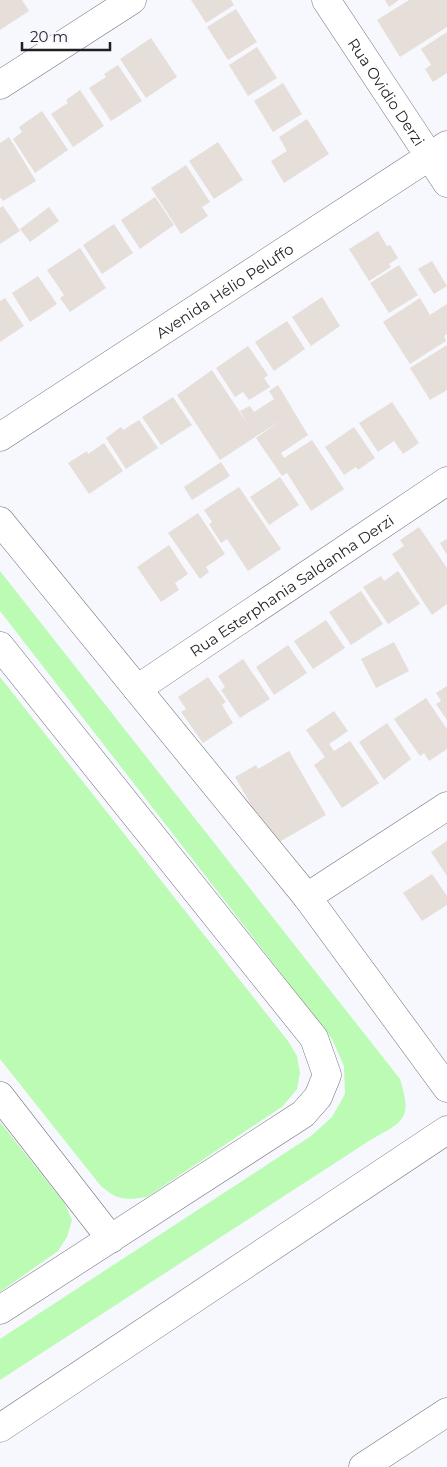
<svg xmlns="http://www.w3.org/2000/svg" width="447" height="1467" font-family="Montserrat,sans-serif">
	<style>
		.green { fill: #bcfbb3 }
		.building { fill: #e6ded9 }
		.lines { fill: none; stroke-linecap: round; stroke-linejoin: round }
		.minor-casing { stroke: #727179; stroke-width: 29 }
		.minor { stroke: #fff; stroke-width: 28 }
		.labels { text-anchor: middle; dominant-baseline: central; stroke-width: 4; stroke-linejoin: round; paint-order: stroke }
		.street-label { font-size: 15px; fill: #1f1f22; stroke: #f7f7fe }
	</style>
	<rect width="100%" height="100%" fill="#f7f7fe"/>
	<path class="green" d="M0,571L400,1079C412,1118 405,1121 372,1139L0,1380V1339L311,1136L332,1117L345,1094L344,1066L332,1039L0,611Z
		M0,677L288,1041L297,1056L300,1073L297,1089L283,1106L147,1197C124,1200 118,1201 100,1185L0,1059Z
		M0,1122L65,1204L72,1220L67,1237L58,1251L0,1292Z"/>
	<path class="building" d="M0,0H22L29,11L0,30Z
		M191,0H231L234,5L206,23Z
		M385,0H399L389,7Z
		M409,0H447V27L400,57L377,20Z
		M236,9L257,42L228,60L207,27Z
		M447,32V73L433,82L425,69L431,65L421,49Z
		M151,38L177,77L146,98L120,59Z
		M257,47L277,78L248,96L229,65Z
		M118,65L142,101L111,121L89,88L106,77L104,74Z
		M283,83L302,114L273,132L254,101Z
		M80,90L104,126L73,147L51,114L68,103L66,100Z
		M42,111L68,150L35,173L13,139L22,132L19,127Z
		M307,119L329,154L284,183L271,161L287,151L279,137Z
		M9,137L36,181L3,201L0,197V143Z
		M218,142L243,180L214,199L189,161Z
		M186,165L210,202L202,207L208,216L181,234L151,188Z
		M155,197L174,225L140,249L121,220Z
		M3,206L20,231L0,244V208Z
		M49,207L59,221L30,242L20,229Z
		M114,224L133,253L102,274L83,245Z
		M378,231L387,246L390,245L398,258L389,264L391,267L369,281L349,249Z
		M80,248L106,288L70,312L60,298L64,295L47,270Z
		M432,261L447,286L434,294L418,269Z
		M399,265L418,295L389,313L370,283Z
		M38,276L57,304L30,322L12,293Z
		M322,297L340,326L311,346L292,317Z
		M5,298L24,326L0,342V301Z
		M420,298L430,315L447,304V334L444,336L446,341L410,364L383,322Z
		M287,321L305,349L274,371L255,342Z
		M447,345V390L430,400L410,368Z
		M248,346L268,375L264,378L270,387L249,400L243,392L235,397L216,368Z
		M212,370L249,426L240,411L250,406L254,412L274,399L269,391L278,385L308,435L281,453L284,458L312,440L344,489L311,511L287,473L282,476L256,438L281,420L220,460L177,395Z
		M173,397L192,425L161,445L142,417Z
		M392,402L419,443L403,454L394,441L378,452L359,423Z
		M139,420L158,448L126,469L106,438L121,427L123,430Z
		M354,427L375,458L358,470L356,467L344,475L325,447Z
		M104,443L123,471L89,494L68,463L87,451L88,454Z
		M221,462L230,476L192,500L184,487Z
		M280,477L299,505L269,525L250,497Z
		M239,487L281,549L248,571L227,539L221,543L209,524L212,522L204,510Z
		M198,513L225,554L206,567L209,572L200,579L168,533Z
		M419,527L447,568V604L432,615L392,554L404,546L400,540Z
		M447,539V555L440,543Z
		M169,545L188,574L175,583L179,590L161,602L137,567Z
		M398,571L420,604L388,624L363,587L381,576L384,581Z
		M361,591L383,624L351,645L329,612Z
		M326,620L345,648L313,669L294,641Z
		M394,642L409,671L376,688L361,659Z
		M288,645L307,673L274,695L256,667Z
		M243,659L270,699L240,718L221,690L225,687L218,676Z
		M208,677L226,702L222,705L233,723L203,743L181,712L186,709L178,697Z
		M447,686V720L436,704L441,701L436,693Z
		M426,698L447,729V749L429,761L424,753L420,756L394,719Z
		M334,711L348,731L329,744L334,751L350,741L379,783L342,808L314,765L325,757L306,730Z
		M387,723L411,759L384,780L359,742Z
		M289,751L326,815L274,845L235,777L256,765L258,769Z
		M447,841V876L431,852Z
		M432,874L447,896V905L422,921L403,893Z"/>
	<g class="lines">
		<defs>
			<g id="minor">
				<path id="s1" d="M326,0L447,183"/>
				<path d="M0,85L132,0"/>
				<path id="s2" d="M0,437L447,145"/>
				<path d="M0,521L307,897L447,1088"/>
				<path d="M0,646L314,1038L327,1075L318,1097L303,1114L0,1310"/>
				<path id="s3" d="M137,689L447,481"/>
				<path d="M307,897L447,806"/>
				<path d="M0,1096L111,1239"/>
				<path d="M0,1428L447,1130"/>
				<path d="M363,1467L447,1412"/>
			</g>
		</defs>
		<use href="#minor" class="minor-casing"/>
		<use href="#minor" class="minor"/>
	</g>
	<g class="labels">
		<g class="street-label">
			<text stroke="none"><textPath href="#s1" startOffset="110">Rua Ovidio Derzi</textPath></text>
			<text stroke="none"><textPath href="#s2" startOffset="268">Avenida Hélio Peluffo</textPath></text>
			<text stroke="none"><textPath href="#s3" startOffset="186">Rua Esterphania Saldanha Derzi</textPath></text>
		</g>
	</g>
	<path d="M22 42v8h88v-8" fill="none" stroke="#1f1f22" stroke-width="2.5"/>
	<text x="30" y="42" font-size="15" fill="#1f1f22" stroke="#f7f7fe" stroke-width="4" paint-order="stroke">20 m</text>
</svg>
